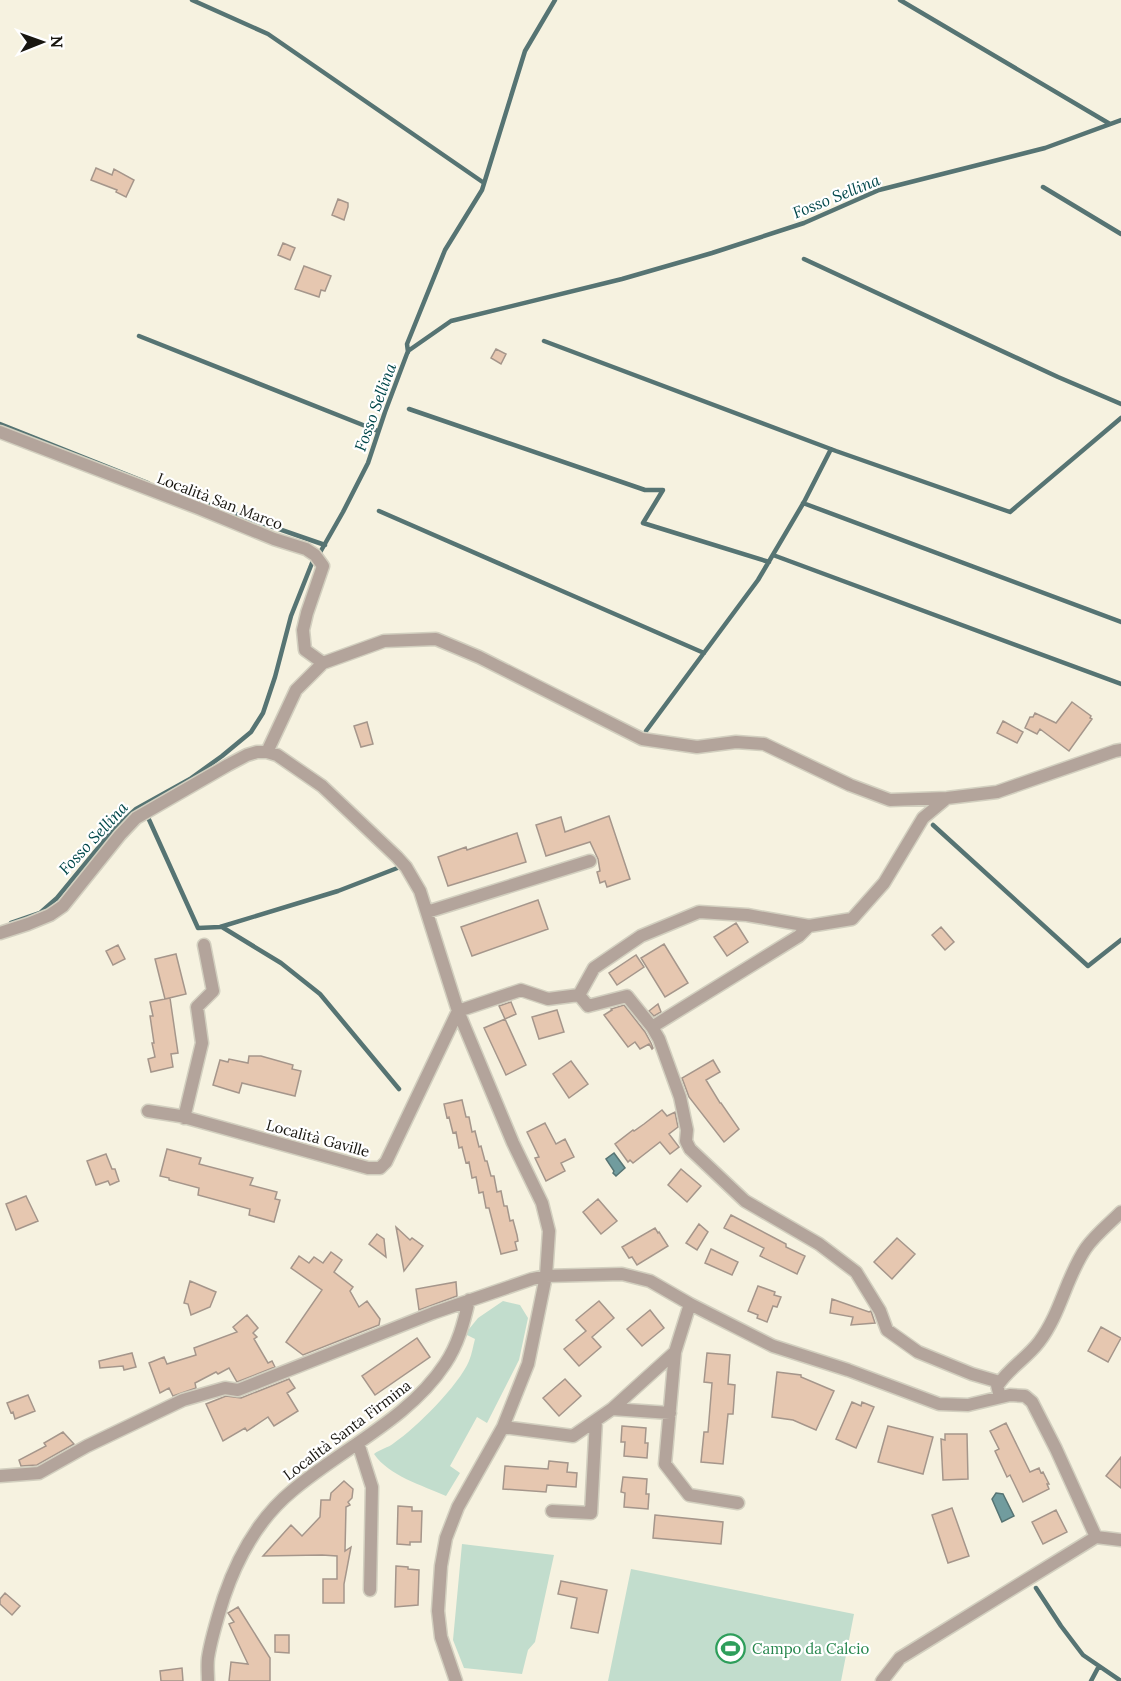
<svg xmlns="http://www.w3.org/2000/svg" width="1121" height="1681" font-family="Lora,serif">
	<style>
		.green { fill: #c2ddcd }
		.water { fill: #719c9e; stroke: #567473; stroke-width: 1.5 }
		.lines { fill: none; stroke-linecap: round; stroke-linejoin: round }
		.stream { stroke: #567473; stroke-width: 4.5 }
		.building { fill: #e6c7b0; stroke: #a5968b; stroke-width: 1.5 }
		.minor-casing { stroke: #d2cfbf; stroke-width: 15 }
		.minor { stroke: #b3a49b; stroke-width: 12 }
		.labels { text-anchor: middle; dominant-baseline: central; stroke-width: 4.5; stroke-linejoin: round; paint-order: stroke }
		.street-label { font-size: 15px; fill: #181610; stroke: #fff }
		.leisure-label { font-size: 15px; fill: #27864d; stroke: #fff; text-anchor: start }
		.water-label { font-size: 16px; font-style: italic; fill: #00474a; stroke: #fff }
	</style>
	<rect width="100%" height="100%" fill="#f6f2e0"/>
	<path class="green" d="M503,1301L520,1305L528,1318L519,1360L487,1423L477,1417L450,1466L460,1473L446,1496C422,1485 389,1476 374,1454C380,1449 388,1448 394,1443C416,1428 459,1385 469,1361C472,1354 473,1346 475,1339L465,1334L478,1318Z
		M462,1544L554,1555L535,1642L528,1650L522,1674L464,1668L453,1640Z
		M631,1569L854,1614L841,1681H608Z"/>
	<path class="water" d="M614,1153L625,1168L616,1176L613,1173L614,1171L606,1159Z
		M996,1493L1003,1494L1014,1516L1002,1522L992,1499Z"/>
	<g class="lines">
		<path class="stream" d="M192,0L268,34L484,183
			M900,0L1110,124
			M1043,187L1121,234
			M804,259L1058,377L1121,404
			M139,336L378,431
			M544,341L836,451L1010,512L1121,418
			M408,352L407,344L445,250L482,190L525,51L555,0
			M409,409L645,490H663L643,523L769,562
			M0,424L148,483
			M187,497L325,545
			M803,503L1121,622
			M379,511L704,653
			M773,555L1121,684
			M646,731L758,580L804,502L831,449
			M146,813L198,928L220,927L338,891L400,867
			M933,825L1088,966L1121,940
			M11,923L40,913L57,898L113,830L136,809L190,779L222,756L251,732L263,713L275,677L291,616L312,563L318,556L343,512L368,463L385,412L408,351L451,321L622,279L712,253L804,223L879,190L1045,148L1121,120
			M220,927H222L281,963L320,994L399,1089
			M1036,1588L1061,1626L1083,1655L1121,1681
			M1091,1681L1099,1666"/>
	</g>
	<path class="building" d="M96,168L112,175L114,169L134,180L126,197L116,192L117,190L91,180Z
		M338,199L348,203V207L344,220L332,215Z
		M283,243L295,248L290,260L278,255Z
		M304,266L331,276L325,291L321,290L319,297L295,289Z
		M496,349L506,354L501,364L491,358Z
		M1072,702L1091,716L1090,718L1092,719L1069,751L1040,729L1037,734L1025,728L1030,717H1033L1035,713L1056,723Z
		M1003,721L1023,732L1017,743L997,733Z
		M367,722L373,744L361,747L354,726Z
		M609,816L630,879L607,887L605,881L600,883L597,872L600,871L598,859L590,842L546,856L536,825L561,817L565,832Z
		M517,833L526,862L448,886L438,857L466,847L467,850Z
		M538,900L548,929L472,956L461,927Z
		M736,923L748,942L727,956L714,937Z
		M941,927L954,942L945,950L932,935Z
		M664,944L688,983L665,997L641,958Z
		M118,945L125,959L113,965L106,951Z
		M176,954L186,994L165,999L155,959Z
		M636,955L644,967L617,985L609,973Z
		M170,998L178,1053L171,1054L173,1067L151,1072L148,1059L155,1057L152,1043H154L150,1016H153L150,1002Z
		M511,1002L516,1014L505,1019L499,1006Z
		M658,1004L661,1012L654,1016L649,1011Z
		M624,1005L645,1032L651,1043L653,1048L652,1049L649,1044L640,1049L635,1042L628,1047L604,1015L612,1010L611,1009Z
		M557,1010L564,1032L539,1039L532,1017Z
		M505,1019L526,1065L506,1075L484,1028Z
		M249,1056H261L293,1065L292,1069L301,1071L295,1096L242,1083L239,1093L213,1085L220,1060L228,1062L229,1059L248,1063Z
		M713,1060L720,1072L706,1080L720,1103H721L739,1129L724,1142L689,1097L682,1078Z
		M571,1061L588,1084L569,1098L553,1074Z
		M462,1100L466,1117H469L472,1132L475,1131L479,1147L481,1146L485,1161H487L491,1176H494L497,1192L501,1191L504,1206H507L510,1221L513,1220L517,1235L518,1241L515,1242L517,1250L501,1254L489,1208H486L483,1192L479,1193L476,1177L472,1178L469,1162L466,1163L462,1147L459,1148L456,1132L453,1133L449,1117L447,1118L444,1104Z
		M662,1110L667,1116L675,1112L678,1127L669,1134L679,1147L670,1154L660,1142L633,1163L630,1160L628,1162L615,1144L633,1130L634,1131L644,1124Z
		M545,1123L556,1144L565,1139L574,1157L561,1163L565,1171L546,1181L535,1158L539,1157L527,1132Z
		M167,1149L201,1158L199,1164L253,1178L250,1185L277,1192L275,1199L280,1200L274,1222L249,1215L250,1209L198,1195L199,1188L169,1180V1178L160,1176Z
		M106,1154L112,1169H115L119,1181L110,1185L108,1181L96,1185L87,1161Z
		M681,1169L701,1186L687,1202L668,1185Z
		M26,1196L38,1221L16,1230L6,1204Z
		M598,1199L617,1221L601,1234L583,1212Z
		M731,1215L786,1244V1247L805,1256L797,1274L760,1256L764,1248L724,1228Z
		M699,1224L708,1232L697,1250L686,1243Z
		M396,1227L410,1240L412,1238L423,1246L404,1271Z
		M655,1228L658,1233L659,1232L668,1246L637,1265L632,1257L629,1258L622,1247Z
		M377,1234L384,1239L386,1257L369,1244Z
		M897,1238L915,1254L892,1279L874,1262Z
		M711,1249L738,1262L732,1275L705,1263Z
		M331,1252L342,1260L334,1272L353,1287L350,1291L359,1307L367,1301L380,1319L379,1325L303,1355L286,1342L322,1290L291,1268L299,1256L309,1263L314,1257L323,1263Z
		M190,1281L216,1292L210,1307L191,1315L188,1304L184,1303Z
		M456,1282L457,1296L419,1310L416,1289Z
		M758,1286L775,1292L774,1295L781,1297L777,1307L773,1306L767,1322L757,1318L758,1315L748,1311Z
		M832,1299L869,1312L871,1311L875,1323L851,1325L853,1317L830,1313Z
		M599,1301L614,1318L592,1337L601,1347L579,1366L564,1349L586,1331L576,1320Z
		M650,1310L664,1328L642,1346L627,1329Z
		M247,1315L258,1328L253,1333L257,1337L254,1339L268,1363L272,1361L275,1367L237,1382L229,1368L218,1374L216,1372L195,1383L196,1388L173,1396L169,1388L160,1393L149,1363L164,1357L167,1364L196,1355L194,1348L237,1332L233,1327Z
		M1101,1327L1121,1338L1108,1362L1088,1351Z
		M417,1338L430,1357L375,1395L362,1376Z
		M132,1353L136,1367L124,1370L123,1366L100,1368L99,1361Z
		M707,1353L730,1355L728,1384L735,1385L733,1414H728L723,1464L701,1462L704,1432H708L712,1383L704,1382Z
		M777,1372L801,1375V1377L834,1391L816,1430L793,1420L772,1417Z
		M289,1379L295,1388L287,1393L298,1411L274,1426L268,1417L247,1431L245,1428L223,1441L206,1404L226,1396L241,1398Z
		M565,1379L581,1396L559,1416L543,1398Z
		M28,1395L35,1411L15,1419L13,1412L11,1413L7,1403Z
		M852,1402L861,1406L862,1402L874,1407L856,1448L836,1439Z
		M1006,1423L1030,1472L1039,1468L1041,1473L1043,1472L1049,1484H1047L1049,1489L1023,1502L1010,1475L1007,1477L995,1451L999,1449L990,1431Z
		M622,1426L646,1428L645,1443H648L647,1458L624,1456L625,1442H621Z
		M888,1426L933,1437L923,1474L878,1462Z
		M63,1432L74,1444L37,1465L21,1466L19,1460L46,1446L44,1443Z
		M945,1434H967L968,1479L943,1480L941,1439L945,1440Z
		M1121,1457V1488L1106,1476Z
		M549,1461L568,1463L567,1472L577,1473L576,1487L547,1485L546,1492L503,1489L505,1466L548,1469Z
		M623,1477L647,1479L646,1494H649L648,1509L624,1507L625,1493L621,1492Z
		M344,1481L353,1489L352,1498L348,1502L350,1505L346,1507L345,1551L351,1547L344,1584V1603H323V1579H337V1556L322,1555L263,1556L291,1525L302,1536L320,1517L321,1500H330L331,1493Z
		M398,1506L412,1507V1511H422L421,1542H410V1545L397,1544Z
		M952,1508L969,1556L948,1563L932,1515Z
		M1056,1510L1067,1532L1043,1544L1032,1522Z
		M655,1515L723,1522L721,1544L653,1538Z
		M396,1566L408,1567V1569L419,1570L418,1605L395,1607Z
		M561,1581L607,1590L598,1633L571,1628L577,1598L558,1594Z
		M5,1593L20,1606L12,1615L0,1604V1599Z
		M238,1607L270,1658V1681H229L231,1662L248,1664L229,1624L234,1622L228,1613Z
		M275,1635H289V1653L275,1652Z
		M182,1668L183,1681H161L160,1671Z"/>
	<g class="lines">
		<defs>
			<path id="minor" d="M0,432L198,508L274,539L306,549L315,555L323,566L307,613L303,630L305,650L323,663
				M267,752L296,690L323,663L384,641L436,639L479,657L642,739L697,747L736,742L764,744L850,785L890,800L947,798L997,792L1115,751L1121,750
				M947,798L923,818L884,883L852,919L809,926L747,915L699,912L641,936L594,968L579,995L588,1006L627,996L652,1027L659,1039L680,1097L687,1130L686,1141L690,1149L745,1201L819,1244L856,1272L880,1311L887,1330L918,1352L972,1374L996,1381L1000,1397
				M427,912L590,861
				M0,933L28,924L50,915L63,906L120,835L136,818L228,765L247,755L257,752H267L277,755L322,786L397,857L406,867L420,891L458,1011L513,1143L542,1203L549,1231L546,1276L528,1364L503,1427L458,1507L446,1538L441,1566L438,1611L441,1637L456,1681
				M652,1027L799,936L809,926
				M148,1111L180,1116L368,1168H380L386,1162L458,1011L521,990L548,999L579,995
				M184,1118L202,1043L197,1007L213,991L204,945
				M675,1352L665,1464L689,1495L738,1503
				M998,1385C1009,1368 1027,1358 1039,1342C1061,1313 1066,1277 1086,1248C1095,1235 1110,1223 1121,1212
				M612,1409L670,1413
				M503,1427L573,1436L612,1409L675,1352L690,1304
				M358,1443L372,1487L370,1590
				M0,1476L39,1473L87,1446L183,1400L225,1388L238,1390L433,1313L532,1279L546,1276L622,1274L650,1281L690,1304L773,1346L848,1370L939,1404L968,1405L1010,1395L1025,1396L1032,1402L1056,1449L1096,1537
				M552,1511L591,1513L596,1420
				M208,1681C208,1674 207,1666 208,1658C211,1638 218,1616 224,1597C238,1556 258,1519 292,1491C341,1449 409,1419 445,1364C458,1345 464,1322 469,1300
				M882,1681L900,1658L1096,1537L1121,1540"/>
		</defs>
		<use href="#minor" class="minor-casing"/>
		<use href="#minor" class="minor"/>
	</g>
	<defs>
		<symbol id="stadium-ring" viewBox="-11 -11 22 22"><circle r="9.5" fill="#fff" stroke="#2e9e5b" stroke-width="1.5"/><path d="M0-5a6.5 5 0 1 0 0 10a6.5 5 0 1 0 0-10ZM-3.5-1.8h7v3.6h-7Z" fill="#2e9e5b"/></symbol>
	</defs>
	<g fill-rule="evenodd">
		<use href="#stadium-ring" x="714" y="1632" width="33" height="33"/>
	</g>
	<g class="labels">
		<g class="street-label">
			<text transform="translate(220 501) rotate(21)">Località San Marco</text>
			<text transform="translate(318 1138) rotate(15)">Località Gaville</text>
			<text transform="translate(347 1430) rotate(-37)">Località Santa Firmina</text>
		</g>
		<g class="leisure-label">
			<text x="752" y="1648">Campo da Calcio</text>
		</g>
		<g class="water-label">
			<text transform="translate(836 196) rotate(-22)">Fosso Sellina</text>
			<text transform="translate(375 407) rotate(-70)">Fosso Sellina</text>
			<text transform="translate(93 838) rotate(-47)">Fosso Sellina</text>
		</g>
	</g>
	<g transform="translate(42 42) rotate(89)" stroke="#ffffff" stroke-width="4.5" paint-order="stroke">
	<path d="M0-4.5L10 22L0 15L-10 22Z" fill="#181610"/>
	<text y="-9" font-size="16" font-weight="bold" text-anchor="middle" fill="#181610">N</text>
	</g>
</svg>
